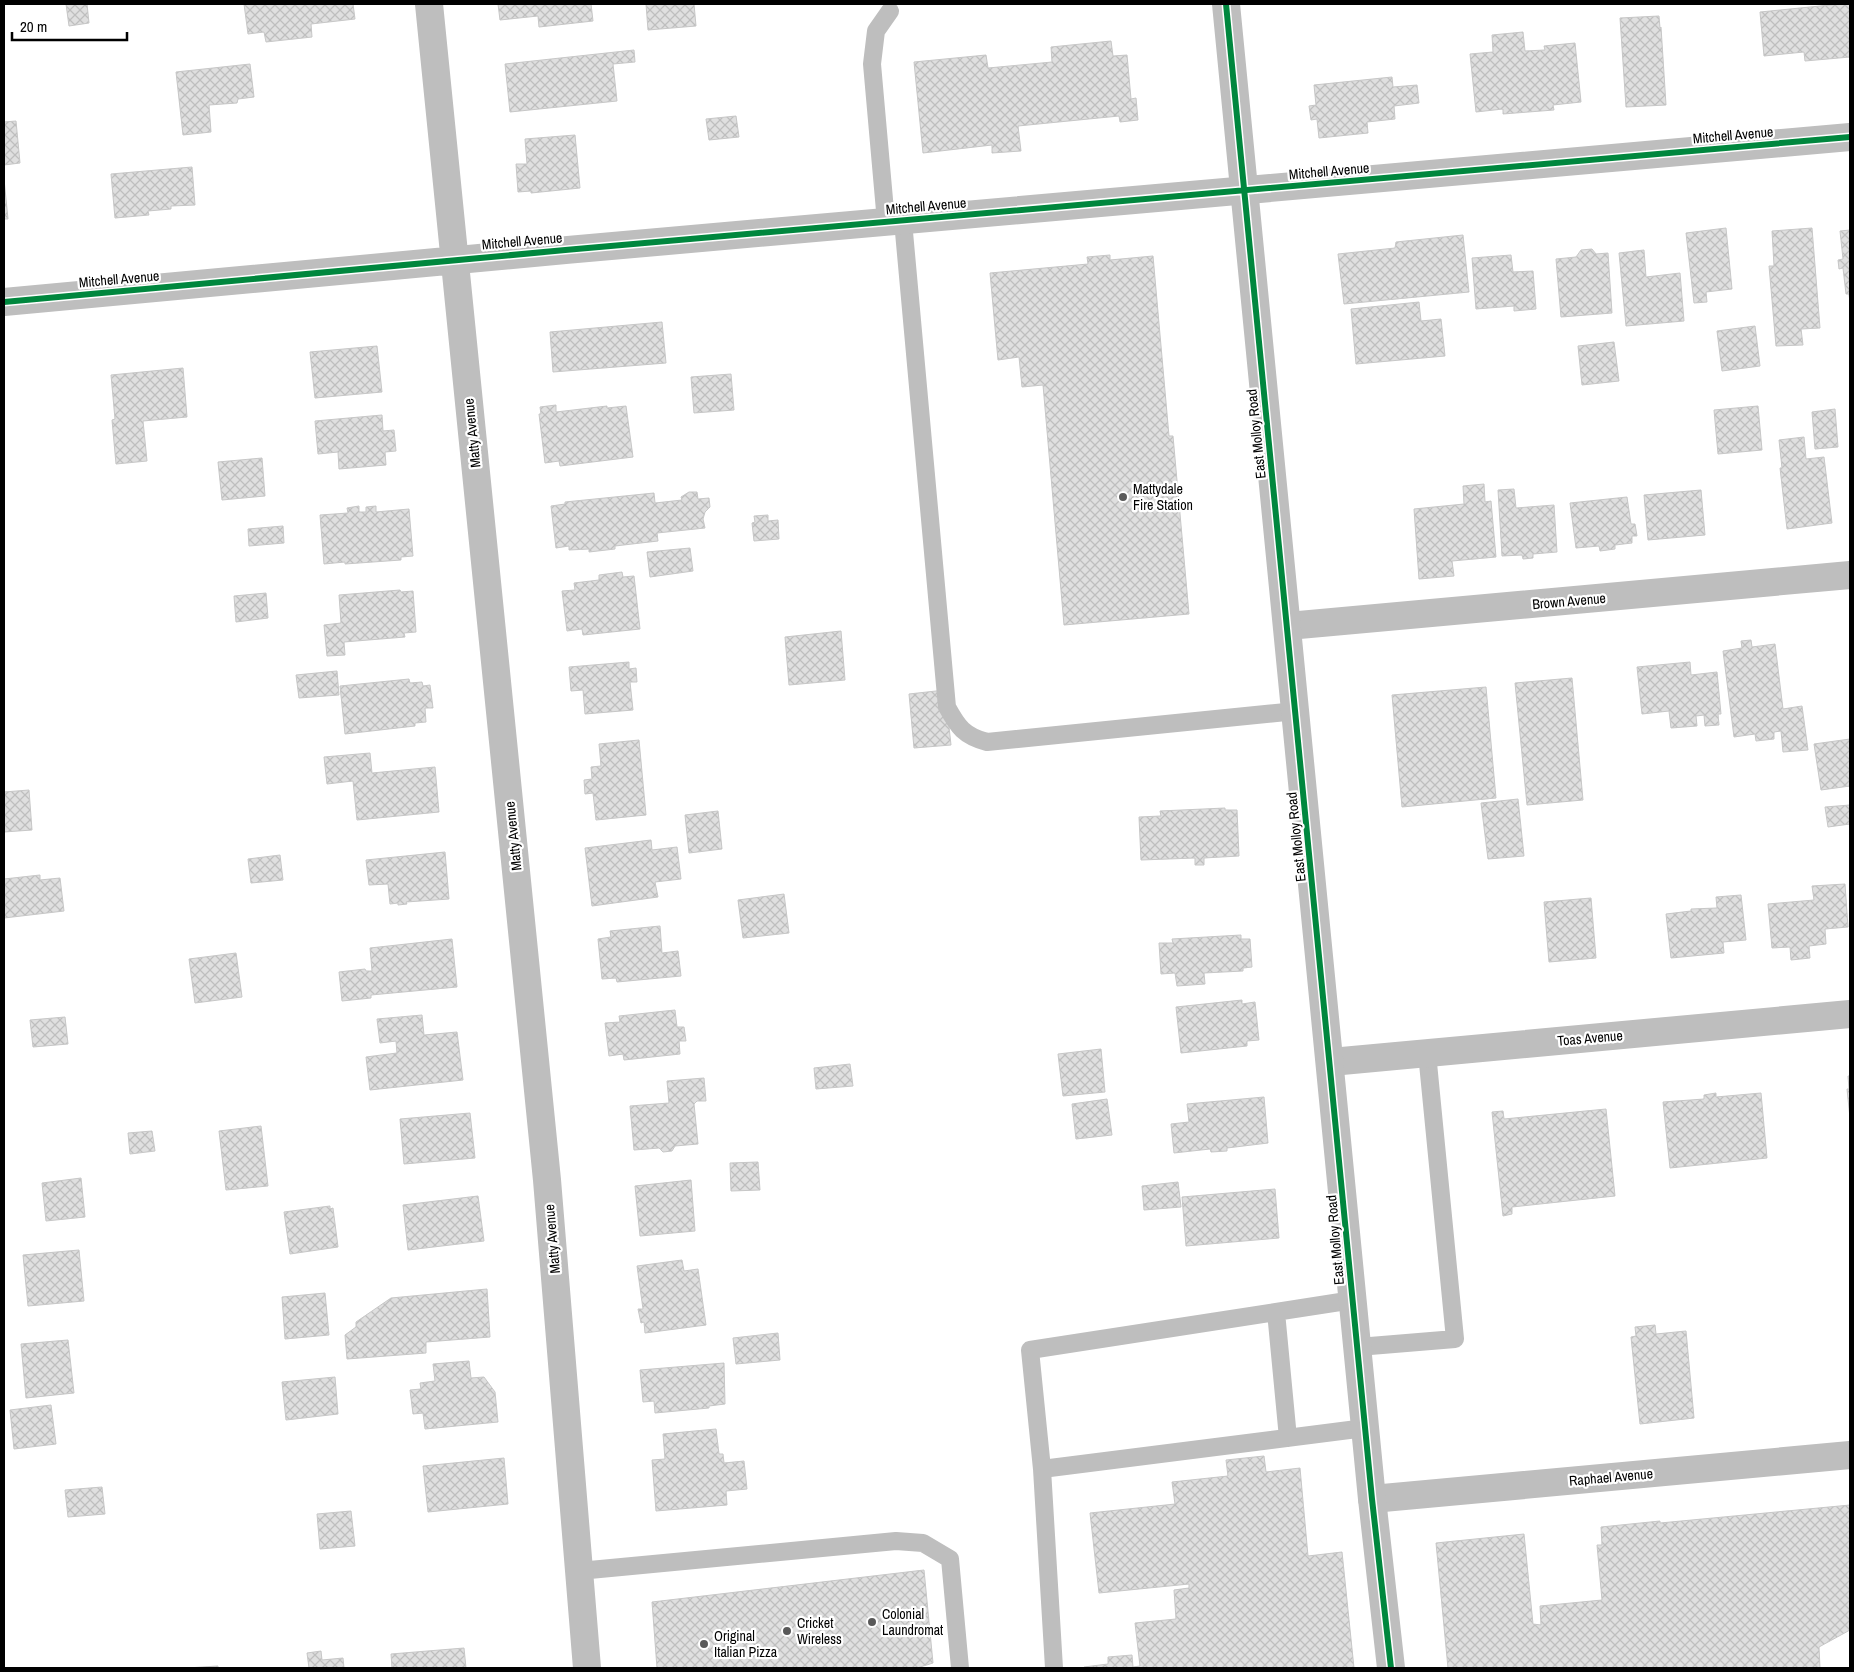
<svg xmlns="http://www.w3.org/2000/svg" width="1854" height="1672" font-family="'Archivo Narrow',sans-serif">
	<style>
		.building { fill: url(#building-cross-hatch); stroke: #c7c7c7 }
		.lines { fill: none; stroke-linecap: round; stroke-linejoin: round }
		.service { stroke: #bebebe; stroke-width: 18 }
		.minor { stroke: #bebebe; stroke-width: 28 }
		.tertiary { stroke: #bebebe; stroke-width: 28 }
		.cycleway-casing { stroke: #fff; stroke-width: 9 }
		.cycleway { stroke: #00873e; stroke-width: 6 }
		.poi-dot { fill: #595959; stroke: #fff; stroke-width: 2 }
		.labels { text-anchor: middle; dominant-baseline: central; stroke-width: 4.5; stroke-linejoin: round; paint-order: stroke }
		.street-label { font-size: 14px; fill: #000; stroke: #fff }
		.poi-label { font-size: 14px; fill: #000; stroke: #fff; text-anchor: start }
	</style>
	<defs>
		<pattern id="building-cross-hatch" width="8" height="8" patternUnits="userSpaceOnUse" patternTransform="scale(1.25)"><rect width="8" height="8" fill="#dfdfdf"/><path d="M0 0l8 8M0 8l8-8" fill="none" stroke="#bebebe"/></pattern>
	</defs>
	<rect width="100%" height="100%" fill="#fff"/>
	<path class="building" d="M66,4H87L89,23L69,26Z
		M244,4H353L355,19L311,24L312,37L266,42L264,32L248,34Z
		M498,4H591L593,21L539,27L538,16L500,20Z
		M646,4H694L696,26L648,30Z
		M1840,4H1850V57L1805,61L1804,52L1764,56L1760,12Z
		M1659,16L1660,28L1661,27L1666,105L1626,107L1620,18Z
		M1523,32L1525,51L1545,50L1544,46L1575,43L1581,102L1553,105L1554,110L1503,114V109L1476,112L1470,54L1493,52L1492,35Z
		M1111,41L1113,56L1127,55L1131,99L1136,98L1138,120L1120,122L1119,116L1018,126L1021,151L992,153V145L923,153L914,62L986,55L988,68L1052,62L1051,47Z
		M634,50L635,62L613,64L617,101L510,112L505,64Z
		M250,64L254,97L238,99L237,103L209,105L211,132L183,135L176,72Z
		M1392,77L1393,87L1417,85L1419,103L1394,106L1395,119L1367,122L1368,133L1319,138L1317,119L1311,120L1309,106L1316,105L1314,85Z
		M736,116L739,137L709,140L706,119Z
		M16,121L20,163L4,165V122Z
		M575,135L580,188L531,193V191L518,192L516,164H527L525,139Z
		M192,167L195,205L171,206V209L148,211L149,215L115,218L111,174Z
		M4,179L8,219H4Z
		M1726,228L1732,289L1706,292L1707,302L1694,303L1686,233Z
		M1812,228L1820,328L1801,329L1803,345L1776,346L1769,266H1774L1772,231Z
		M1850,230V302L1849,294H1846L1843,268L1839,269L1838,260L1843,259L1840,231Z
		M1463,235L1469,292L1344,304L1338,254L1395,248L1396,242Z
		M1592,249L1596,254L1608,253L1612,313L1561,317L1556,259L1576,257L1581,250Z
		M1644,250L1646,277L1680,273L1684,321L1626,326L1619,253Z
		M1110,255V260L1153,256L1169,436H1173L1189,614L1064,625L1043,385L1022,387L1019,357L998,360L990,273L1088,264L1087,257Z
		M1511,255L1513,272L1533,271L1536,309L1514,311V306L1476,309L1472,258Z
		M1419,302L1421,321L1441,319L1445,356L1356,364L1351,309Z
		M662,322L666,363L553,372L550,332Z
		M1755,326L1760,366L1722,371L1717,331Z
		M1614,342L1619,381L1582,385L1578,346Z
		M377,346L382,392L315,398L310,352Z
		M183,368L187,417L143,421L147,461L116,464L112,420L115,419L111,375Z
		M731,374L734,410L694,413L691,377Z
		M556,405V412L607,406V408L626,406L633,457L560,466L559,461L545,463L539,414H541L540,407Z
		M1758,406L1762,450L1718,454L1714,410Z
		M1835,409L1838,447L1815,449L1812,412Z
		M382,415L383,431L394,430L396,451L385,452L386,465L339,469L338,452L318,454L315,421Z
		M1804,437L1806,459L1824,457L1832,523L1787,529L1780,468H1782L1779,440Z
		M262,458L265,496L222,500L218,462Z
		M1484,484L1485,502L1491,501L1496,557L1452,561L1454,576L1419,579L1414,509L1464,504L1463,486Z
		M1514,489L1516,508L1554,505L1557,552L1533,554V558L1523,559L1522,555L1502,556L1498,490Z
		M1701,490L1705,535L1648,540L1644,495Z
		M689,492H697L698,499L709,498L710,507L705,512L703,519L705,528L657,533L658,541L615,546V549L589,552V549L569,550V546L556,548L551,506L565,504V502L654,493L655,503L682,500L681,497Z
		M1627,497L1631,524H1635L1637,536H1632V543L1615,545V549L1600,551L1599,546L1576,548L1570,503Z
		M359,506V512H366V507L376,506V512L409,509L413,556L401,557V560L345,564V562L324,564L320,515L348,513L347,508Z
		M768,515V521L778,520L779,539L754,541L752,523L755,522L754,516Z
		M283,526L284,543L249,546L248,529Z
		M690,548L693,571L650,577L647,552Z
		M622,572L623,577L634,576L640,629L583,635L582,629L567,631L562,591L575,590L574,583L599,580V575Z
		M400,590L401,592L413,591L416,632L404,633L405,637L344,642L345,655L327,656L324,625L341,623L339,595Z
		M266,593L268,618L236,622L234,596Z
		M841,631L845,680L789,685L785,637Z
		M1751,640L1752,647L1775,644L1783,709L1802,706L1808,750L1783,752L1781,731L1774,732V739L1756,741L1755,734L1734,737L1723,651L1742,648L1741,641Z
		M629,662V669L636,668L637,682H630L633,710L585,714L583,690L571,691L569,667Z
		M1690,662L1691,675L1717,672L1721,714H1718L1719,725L1705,726L1704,715L1696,716L1697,726L1671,728L1669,711L1642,714L1637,667Z
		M337,671L339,695L299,698L296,675Z
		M1572,678L1583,800L1527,805L1515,683Z
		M409,679L410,683L422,682L423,686L430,685L433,708H425L426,722L415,723V726L345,734L340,686Z
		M1486,687L1496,798L1402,807L1392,695Z
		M945,690L951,745L914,748L909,694Z
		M1850,739V786L1821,790L1814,744Z
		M639,740L646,815L596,820L593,793L585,794L584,780L592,779L591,767L601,766L599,744Z
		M370,753L372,773L435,767L439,812L357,820L353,781L327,784L324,757Z
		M29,790L32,830L4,832V792Z
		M1518,799L1524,856L1488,859L1481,803Z
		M1850,805V824L1828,827L1825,807Z
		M1225,808V810H1237L1239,856L1204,858V865H1195V858L1141,860L1139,817L1161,816L1160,811Z
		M718,811L722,849L689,853L685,815Z
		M651,840L652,850L677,847L681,879L655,882L658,897L592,906L585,848Z
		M445,852L449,899L406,902L407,904L398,905V903L390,904L388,884L369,885L366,860Z
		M280,855L283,880L251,883L248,859Z
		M40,875V880L60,878L64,911L4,918V879Z
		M1845,884L1848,927L1825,929L1826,944L1809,946L1810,958L1791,960L1790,947L1772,948L1768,904L1814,900L1812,886Z
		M784,894L789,933L743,938L738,900Z
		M1741,895L1746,940L1723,942L1724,953L1671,958L1666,914L1691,911V909L1717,908L1716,897Z
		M1591,898L1596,958L1549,962L1544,902Z
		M660,926L662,953L678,951L681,976L617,982L616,978L602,979L598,939L611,937L610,931Z
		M1241,935V939H1250L1252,967L1243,968V971L1204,973L1205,984L1177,986L1175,973L1161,974L1159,943H1173L1172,939Z
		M452,939L457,987L371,995V998L342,1001L339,972L365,969L366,971H372L370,948Z
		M236,953L242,997L195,1003L189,959Z
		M1242,1000V1004L1255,1002L1259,1040L1247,1041V1046L1181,1053L1176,1007Z
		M675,1010L677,1027H684L686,1041H679L680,1054L624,1060L623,1054L609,1056L605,1023L620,1022L619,1016Z
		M422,1015L424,1035L457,1032L463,1080L370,1090L366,1057L397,1053L396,1041L380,1043L377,1019Z
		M65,1017L68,1044L33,1047L30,1020Z
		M1101,1049L1105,1092L1063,1096L1058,1054Z
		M850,1064L853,1086L816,1089L814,1068Z
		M1848,1076H1850V1118L1847,1089H1849Z
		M704,1078L706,1101H697L694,1104L698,1144L675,1146L672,1151L663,1152L659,1148L634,1150L630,1106L669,1103L667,1081Z
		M1716,1093V1097L1761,1093L1767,1158L1670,1168L1663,1102L1704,1099V1095Z
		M1264,1097L1268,1143L1227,1148V1151L1211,1152L1210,1149L1174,1153L1171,1124L1189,1122L1187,1104Z
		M1107,1099L1112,1135L1076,1139L1072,1104Z
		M1606,1109L1615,1196L1512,1207V1214L1503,1216L1492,1112L1503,1111L1504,1119Z
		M470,1113L475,1158L404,1164L400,1119Z
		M261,1126L268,1186L226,1190L219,1131Z
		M152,1131L155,1151L130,1154L128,1133Z
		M758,1162L760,1190L731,1191L730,1163Z
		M81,1178L85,1217L46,1221L42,1183Z
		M691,1180L695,1231L640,1236L635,1186Z
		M1178,1182L1181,1207L1144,1210L1142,1186Z
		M1275,1189L1279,1238L1186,1246L1182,1197Z
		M478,1196L484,1241L408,1250L403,1205Z
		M330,1206V1209L333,1208L338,1247L290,1254L284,1212Z
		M79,1250L84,1301L28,1306L23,1255Z
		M682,1260L684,1271L698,1269L706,1325L645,1333L644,1322L641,1323L638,1309H643L637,1266Z
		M487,1289L490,1337L426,1342V1353L347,1359L345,1335L356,1327V1322L391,1298Z
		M325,1293L329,1335L285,1339L282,1297Z
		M1655,1325L1656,1334L1686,1331L1694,1418L1640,1424L1631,1337L1636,1336L1635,1327Z
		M778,1333L780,1360L736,1364L733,1338Z
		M68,1340L74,1393L26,1398L21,1344Z
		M469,1361L471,1378L484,1377L495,1392L498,1422L425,1429L423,1413L413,1414L410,1390L421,1389L420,1383L435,1381L433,1364Z
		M724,1363L725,1404L709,1406V1408L655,1413L654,1401L643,1402L640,1370Z
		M335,1377L338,1414L286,1420L282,1382Z
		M51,1405L56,1444L14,1449L10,1410Z
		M716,1429L719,1454H723L724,1463L744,1461L747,1489L726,1491L727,1505L656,1511L652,1460L665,1459L663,1434Z
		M1264,1456L1266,1472L1300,1468L1308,1556L1342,1552L1354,1668H1084V1667L1108,1664V1657L1132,1655L1133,1667L1140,1666L1135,1623L1176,1619L1174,1590L1189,1588V1584L1099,1593L1090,1513L1175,1504L1172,1482L1228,1476L1226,1460Z
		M504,1458L508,1504L428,1512L423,1466Z
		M102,1487L105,1514L68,1517L65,1490Z
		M1850,1505V1630L1819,1647L1820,1668H1448L1436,1543L1524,1534L1533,1624L1541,1625L1540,1606L1602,1600L1597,1545H1602L1601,1527L1660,1521V1523Z
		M351,1511L355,1546L320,1549L317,1514Z
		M924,1570L933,1663L917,1668H657L652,1602Z
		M464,1648L466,1668H392L391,1654Z
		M321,1651L322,1660L343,1658L344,1668H309L307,1653Z
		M218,1666V1668H187Z"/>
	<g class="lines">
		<path class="service" d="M903,221L947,707C958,727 964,736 987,742L1296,711
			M886,222L872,64L876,31L890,11
			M1276,1312L1288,1438
			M1358,1347L1455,1339L1427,1053
			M1042,1469L1030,1350L1353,1300
			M579,1571L896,1541L923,1543L950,1559L960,1668
			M1054,1668L1042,1469L1365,1428"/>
		<path class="minor" d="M429,4L547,1180L587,1668
			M4,302C619,243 1235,192 1850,137
			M1288,626L1850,575
			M1331,1062L1850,1014
			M1372,1499L1850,1455"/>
		<path class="tertiary" d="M1226,4L1372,1499L1391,1668"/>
		<defs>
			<path id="cycleway" d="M1226,4L1372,1499L1391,1668
				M4,302C619,243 1235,192 1850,137"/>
		</defs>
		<use href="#cycleway" class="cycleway-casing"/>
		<use href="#cycleway" class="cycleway"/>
	</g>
	<g class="poi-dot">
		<circle cx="1123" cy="497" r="5"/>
		<circle cx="872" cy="1622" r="5"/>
		<circle cx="787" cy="1631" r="5"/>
		<circle cx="704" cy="1644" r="5"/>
	</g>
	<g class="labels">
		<g class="street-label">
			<text transform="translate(1733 135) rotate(-5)">Mitchell Avenue</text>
			<text transform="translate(1329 171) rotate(-5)">Mitchell Avenue</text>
			<text transform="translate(926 206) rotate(-5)">Mitchell Avenue</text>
			<text transform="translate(522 241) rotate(-5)">Mitchell Avenue</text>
			<text transform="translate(119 279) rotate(-5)">Mitchell Avenue</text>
			<text transform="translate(472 433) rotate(-96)">Matty Avenue</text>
			<text transform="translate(1256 434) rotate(-96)">East Molloy Road</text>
			<text transform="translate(1569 601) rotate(-5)">Brown Avenue</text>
			<text transform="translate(513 836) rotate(-96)">Matty Avenue</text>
			<text transform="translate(1296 837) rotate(-96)">East Molloy Road</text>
			<text transform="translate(1590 1038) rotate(-5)">Toas Avenue</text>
			<text transform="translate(552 1239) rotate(-95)">Matty Avenue</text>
			<text transform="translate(1335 1240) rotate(-95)">East Molloy Road</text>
			<text transform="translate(1611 1477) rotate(-5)">Raphael Avenue</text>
		</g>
		<g class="poi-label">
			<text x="1133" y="489">Mattydale<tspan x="1133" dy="16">Fire Station</tspan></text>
			<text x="882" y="1614">Colonial<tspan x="882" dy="16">Laundromat</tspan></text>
			<text x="797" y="1623">Cricket<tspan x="797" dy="16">Wireless</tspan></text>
			<text x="714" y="1636">Original<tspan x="714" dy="16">Italian Pizza</tspan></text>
		</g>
	</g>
	<rect width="1854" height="1672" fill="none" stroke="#000000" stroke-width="10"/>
	<path d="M12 32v8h115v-8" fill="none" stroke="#000000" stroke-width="2.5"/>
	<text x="20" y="32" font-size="15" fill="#000000" stroke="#ffffff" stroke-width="4" paint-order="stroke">20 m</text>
</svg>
